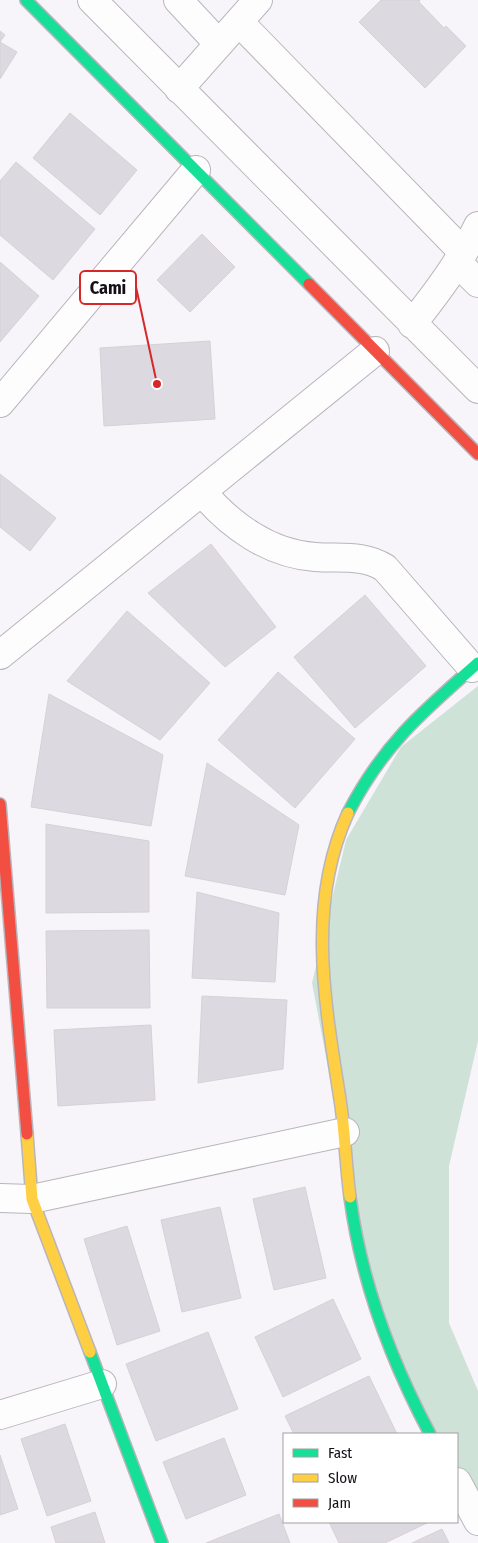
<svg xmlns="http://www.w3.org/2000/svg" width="478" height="1543" font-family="'Fira Sans Condensed',sans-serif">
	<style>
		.green { fill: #cee2d8 }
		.building { fill: #ddd9e0; stroke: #d5d1d7 }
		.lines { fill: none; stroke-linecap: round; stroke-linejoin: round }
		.street-casing { stroke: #b8b5bb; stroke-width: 30 }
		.fast-casing { stroke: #b8b5bb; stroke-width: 14 }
		.slow-casing { stroke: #b8b5bb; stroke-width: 14 }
		.jam-casing { stroke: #b8b5bb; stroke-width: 14 }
		.street { stroke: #fefdfe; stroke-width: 28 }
		.fast { stroke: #16e098; stroke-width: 11 }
		.slow { stroke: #ffcf43; stroke-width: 11 }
		.jam { stroke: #f24e42; stroke-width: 11 }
		.leader { fill: none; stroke: #d62828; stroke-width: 2 }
		.callout-dot { fill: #d62828; stroke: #fff; stroke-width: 2 }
		.callout { fill: #fff; stroke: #d62828; stroke-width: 2 }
		.callout-label { font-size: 18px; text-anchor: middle; font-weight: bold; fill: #151017 }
	</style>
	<rect width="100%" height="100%" fill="#f7f4fa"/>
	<path class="green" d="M478,686V1041L449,1166V1323L478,1391V1530L457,1487V1434H431L377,1325L312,983L346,840L401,747Z"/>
	<path class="building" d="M381,0H420L419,2L444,28L446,26L466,46L425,88L359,22Z
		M0,31L5,35L0,42L17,52L0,79Z
		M70,113L137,170L100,215L33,158Z
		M16,162L95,229L53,280L0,235V181Z
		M202,234L235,267L190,312L157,280Z
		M0,262L39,296L0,342Z
		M210,341L215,419L104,426L100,348Z
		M0,474L56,518L30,551L0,527Z
		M211,544L276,627L225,667L148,593Z
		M365,595L426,666L355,728L294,657Z
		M127,611L210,683L160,740L67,681Z
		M278,672L355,739L295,808L218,740Z
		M49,694L163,755L151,826L31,807Z
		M207,763L299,825L285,895L185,876Z
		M46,824L149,841V912L46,913Z
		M197,892L279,913L275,982L192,978Z
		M149,930L150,1008H47L46,931Z
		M202,996L287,1000L283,1069L198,1083Z
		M151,1025L155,1100L58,1106L54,1030Z
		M305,1187L326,1278L274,1290L253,1199Z
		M220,1207L241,1298L182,1312L161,1220Z
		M127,1226L160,1331L117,1345L84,1239Z
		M333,1299L361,1359L283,1397L255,1337Z
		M208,1332L238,1409L156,1441L126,1364Z
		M369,1376L397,1434H294L285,1416Z
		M65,1424L91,1501L47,1516L21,1439Z
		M224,1438L246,1495L186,1519L163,1462Z
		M0,1455L18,1509L0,1515Z
		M95,1512L105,1543H56L51,1527Z
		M279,1514L290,1543H206Z
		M329,1522H429L385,1543H339Z
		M442,1529L449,1543H412Z"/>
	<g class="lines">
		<defs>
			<path id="street" d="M92,0L478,389
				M178,0L219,44
				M239,22L463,252
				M179,89L258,0
				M457,262L478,283
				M412,324C437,293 461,261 478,226
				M0,403L196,170
				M202,492C230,525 269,554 315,557C340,559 363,554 385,568L472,668
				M0,655L375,351
				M0,1198L32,1199L345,1132
				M0,1415L102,1384
				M457,1482L478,1521"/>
			<path id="fast" d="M26,0L309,284
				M348,813C382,746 423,711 478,663
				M350,1197C361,1281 390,1359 430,1434
				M90,1352L162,1543"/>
			<path id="slow" d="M348,813C305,907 326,1008 341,1106C345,1136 346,1167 350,1197
				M27,1134L32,1199L90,1352"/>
			<path id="jam" d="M309,284L478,454
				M0,804L27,1134"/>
		</defs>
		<use href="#street" class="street-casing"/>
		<use href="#fast" class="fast-casing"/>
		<use href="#slow" class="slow-casing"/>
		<use href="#jam" class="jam-casing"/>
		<use href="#street" class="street"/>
		<use href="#fast" class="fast"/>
		<use href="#slow" class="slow"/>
		<use href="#jam" class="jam"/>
	</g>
	<path class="leader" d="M157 384L136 287"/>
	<circle class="callout-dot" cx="157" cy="384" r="5"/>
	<rect class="callout" x="80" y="271" width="56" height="33" rx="5"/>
	<g class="callout-label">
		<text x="108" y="294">Cami</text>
	</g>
	<rect x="283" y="1433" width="175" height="90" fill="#ffffff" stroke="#a19fa2"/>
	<rect x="293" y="1449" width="25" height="8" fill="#16e098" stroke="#a19fa2"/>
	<text x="328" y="1458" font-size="15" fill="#151017">Fast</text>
	<rect x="293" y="1474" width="25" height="8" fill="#ffcf43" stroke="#a19fa2"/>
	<text x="328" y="1483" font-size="15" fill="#151017">Slow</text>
	<rect x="293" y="1499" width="25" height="8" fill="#f24e42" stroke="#a19fa2"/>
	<text x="328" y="1508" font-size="15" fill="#151017">Jam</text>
</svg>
